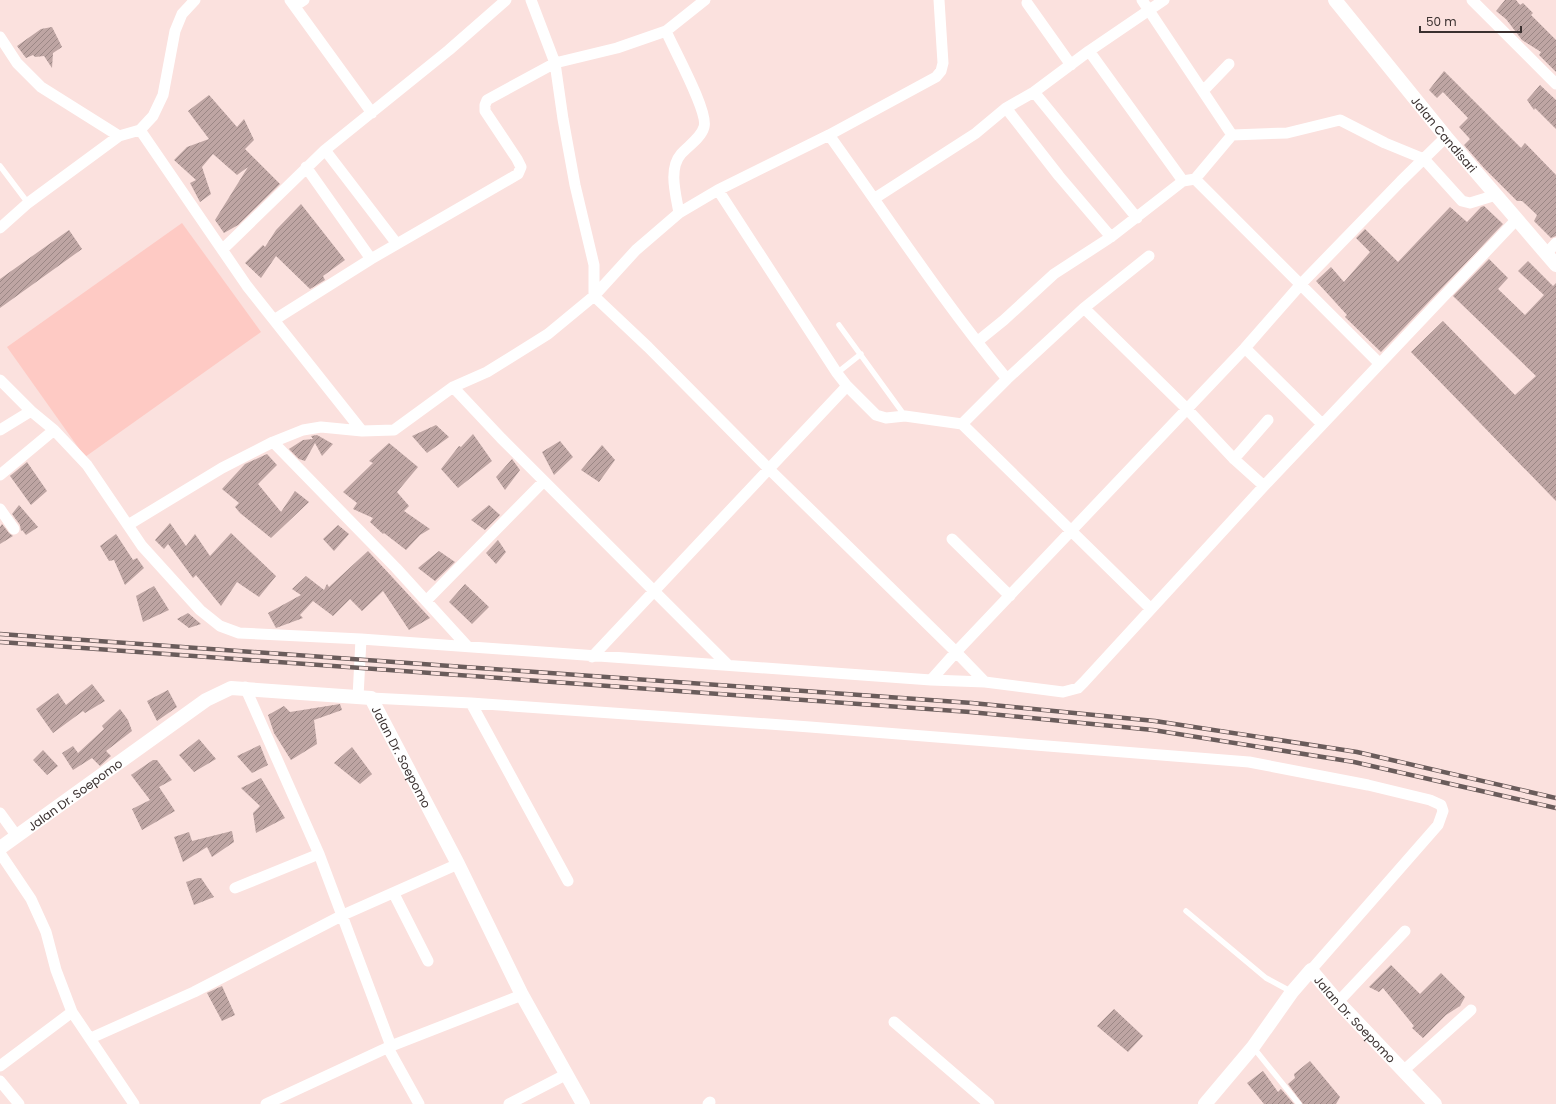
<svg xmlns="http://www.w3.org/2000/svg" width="1556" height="1104" font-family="Poppins,sans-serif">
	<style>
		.pitch { fill: #fecac4 }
		.building { fill: url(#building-hatch) }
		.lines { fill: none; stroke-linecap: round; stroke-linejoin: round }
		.service { stroke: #fff; stroke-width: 5.5 }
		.minor { stroke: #fff; stroke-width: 11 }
		.tertiary { stroke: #fff; stroke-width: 14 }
		.rail-casing { stroke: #6a5c5b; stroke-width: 4.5 }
		.rail { stroke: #fbe1de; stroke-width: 3; stroke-dasharray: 9; stroke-linecap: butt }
		.labels { text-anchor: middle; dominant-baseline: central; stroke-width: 3; stroke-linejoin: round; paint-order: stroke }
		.street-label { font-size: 12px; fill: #3a302f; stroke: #fbe1de }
	</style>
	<defs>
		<pattern id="building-hatch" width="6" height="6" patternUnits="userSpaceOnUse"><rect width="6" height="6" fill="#bea5a3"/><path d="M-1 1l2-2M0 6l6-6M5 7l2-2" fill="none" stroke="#9b8785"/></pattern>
	</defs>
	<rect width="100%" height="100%" fill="#fbe1de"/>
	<path class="pitch" d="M182,223L261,332L85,457L7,347Z"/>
	<path class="building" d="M1505,0H1516L1520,5L1523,3L1533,13L1531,15L1556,40V72L1539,55L1541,52L1522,40L1506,19L1496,11Z
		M52,27L62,47L53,53L52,68L44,56L35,57L33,55L26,58L17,46L41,29Z
		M1444,71L1521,148L1525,143L1556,175V236L1551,238L1534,221L1537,215L1522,201H1517L1484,168L1464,145L1470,139L1459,127L1468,118L1443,92L1437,98L1429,90Z
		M1540,85L1556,100V129L1535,108L1534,110L1527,100Z
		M209,95L237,127L244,119L254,140L245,149L280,184L238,225L224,233L215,220L248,167L237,175L213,154L202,167L211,194L200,202L190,183L196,180L174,160L187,147L209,139L188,111Z
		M301,204L345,260L323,276L325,280L310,289L276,256L261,278L245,263L263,245L265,247L276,230Z
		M1484,206L1503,224L1381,352L1345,317L1347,315L1316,281L1331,267L1344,282L1370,252L1356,238L1365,229L1398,262L1450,207L1467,222L1481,207Z
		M69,230L82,249L0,308V279Z
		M1489,259L1508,278L1498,289L1525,315L1544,295L1518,271L1528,261L1553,286L1556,283V501L1411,352L1443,321L1515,395L1536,376L1453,296Z
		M436,425L449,437L427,453L412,436Z
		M473,434L492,461L458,488L441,469L459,446L461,447Z
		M317,435L333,444L322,456L315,443L305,461L299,459L289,449L303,440L313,439L311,436Z
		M560,441L573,457L554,475L542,452Z
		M389,443L418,467L397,492L409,506L404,511L430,529L420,535L406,550L384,533L383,534L370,522L373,518L353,509L357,503L343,492L373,463L369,461Z
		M602,445L615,460L599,482L581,470Z
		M267,454L277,465L258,484L281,512L295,491L309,502L271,538L240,513L235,507L239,503L222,489L245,464Z
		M512,459L520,470L505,490L496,477Z
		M27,462L47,491L31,505L10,476Z
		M19,505L38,527L26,535L22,530L21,531L20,525L12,514Z
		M489,505L500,515L485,530L471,520Z
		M170,523L186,546L195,534L210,556L231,533L276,576L259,597L237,582L221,606L196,575L193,578L168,544L164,549L155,540Z
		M2,524L9,533L13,536L0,544V527Z
		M338,525L349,534L334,551L323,539Z
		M116,534L133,560L137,558L144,568L125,585L114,560L109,561L100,546Z
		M498,540L506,552L496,564L486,553Z
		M368,551L430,618L409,630L383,591L362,611L350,599L333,616L313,601L300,615L303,618L276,628L268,613L301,595L292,589L306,576L324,590L327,584L329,587Z
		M439,551L455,562L435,581L418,568Z
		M465,584L489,607L472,624L449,602Z
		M154,586L169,610L143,622L136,596Z
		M188,613L201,624L189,628L177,619Z
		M92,684L105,701L85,713L83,711L53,733L36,709L58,693L66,705Z
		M168,690L177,707L157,721L147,701Z
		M340,704L342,710L314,720L317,744L291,760L274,733L268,715L284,706L290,712Z
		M120,709L128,720L132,731L106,751L111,756L100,766L92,758L73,770L62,753L73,746L78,753L104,729L102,726Z
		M199,739L216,759L194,772L179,755Z
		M260,745L268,765L252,773L237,756Z
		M352,747L372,774L360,784L334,763Z
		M43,750L58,766L47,775L33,760Z
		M153,760H157L172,780L159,787L175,811L142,830L132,809L150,800L131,775Z
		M261,778L285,818L256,833L253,813L260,806L241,788Z
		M232,831L234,842L212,857L207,847L183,862L174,837L189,832L192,841Z
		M198,878H201L214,897L194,905L186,882Z
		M1391,965L1420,994L1441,973L1465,997L1460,1006L1446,1015L1423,1038L1412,1028L1414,1026L1383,988L1379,992L1369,987Z
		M222,986L235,1015L222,1021L207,993Z
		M1114,1009L1143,1036L1128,1052L1097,1026Z
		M1310,1061L1340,1097L1336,1104H1303L1288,1084L1295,1078L1294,1074Z
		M1263,1071L1278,1092L1281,1089L1294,1104H1264L1247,1083Z"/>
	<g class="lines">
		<path class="service" d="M0,166L28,203
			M839,325L905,416
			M837,373L861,354
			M1186,911L1266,978L1292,992
			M1253,1047L1299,1104"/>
		<path class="minor" d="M290,0L372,113
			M531,0L555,63L563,119L575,185L594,265V296L648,347L770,470L956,652L1245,348L1302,283L1401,181L1446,137
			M1142,0L1232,135
			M1472,0L1556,84
			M1027,3L1071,65
			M295,6L304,0
			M666,31C673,48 709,112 704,127C701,138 688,146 681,154C668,169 676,195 679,213
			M0,37L17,63L41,87L119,136
			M1089,51L1183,181
			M1203,91L1229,64
			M1034,92L1137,218
			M1006,108L1059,176L1111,237
			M140,130L247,286L362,431
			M829,135C887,216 943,302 1007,379L962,424
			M325,150L397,244
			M306,167L371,259
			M1195,179L1379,363
			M718,190L837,373L847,386L876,415L886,418L905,416L962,424L1151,609
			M875,198L976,133L1006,108L1034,92L1089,51L1164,0
			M0,228L28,203L119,136L140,130L153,116L163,95L175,31L182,14L195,0
			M223,249L325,150L449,50L506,0
			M1546,254L1556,243
			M1084,308L1187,409L1234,459L1264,486
			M274,320L371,259L518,174L521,167L517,159L485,111V105L487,100L555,63L617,48L666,31L705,0
			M978,341L1004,320L1054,274L1111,237L1183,181L1195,179L1232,135L1287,133L1340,120L1385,143L1424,159L1462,201L1470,203L1496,195
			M1245,348L1322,424
			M1007,379L1084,308L1149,256
			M0,380L31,411L54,430L87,465L142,546L200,610L220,626L239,633L361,639L931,680L985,682L1063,692L1078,688L1084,682L1264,486L1517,219
			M453,387L501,438L727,664
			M0,430L31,411
			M273,442L396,568L468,647
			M1234,459L1268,420
			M0,475L54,430
			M0,509L14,529
			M128,525L222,468L273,442L303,430L321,427L362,431L394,430L453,387L487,372L548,334L594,296L636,250L679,213L718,190L829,135L936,77L941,71L943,63L939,0
			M952,539L1010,596
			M426,601L544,481
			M592,657L847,386
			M931,680L956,652L985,682
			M245,687L319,854L391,1046
			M358,697L361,639
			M371,698L471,703L810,727L1249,762L1368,785L1430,800L1441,805L1443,811L1438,825L1311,970
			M471,703L568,881
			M0,813L16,835
			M0,853L31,899L46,932L56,970L72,1012L134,1104
			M235,888L319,854
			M394,894L428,961
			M1338,1002L1405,931
			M894,1022L989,1104
			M91,1038L194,992L343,915L458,864
			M388,1048L419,1104
			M0,1066L72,1012
			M1403,1071L1471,1010
			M0,1081L19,1104
			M266,1104L391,1046L522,995
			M509,1104L565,1075
			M708,1104L710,1102"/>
		<g class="tertiary">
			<path id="s1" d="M1335,0L1446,137L1556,265"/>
			<path id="s2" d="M0,848L206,700L231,688L371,698L458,864L522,995L583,1104"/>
			<path id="s3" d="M1205,1104L1253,1047L1292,992L1311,970L1338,1002L1435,1104"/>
		</g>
		<defs>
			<path id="rail" d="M0,634L972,703L1155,721L1357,752L1556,798
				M0,642L970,712L1153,730L1354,762L1556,808"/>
		</defs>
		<use href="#rail" class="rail-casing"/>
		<use href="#rail" class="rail"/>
	</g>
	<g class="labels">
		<g class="street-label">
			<text stroke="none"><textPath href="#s1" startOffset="173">Jalan Candisari</textPath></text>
			<text stroke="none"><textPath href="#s2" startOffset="488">Jalan Dr. Soepomo</textPath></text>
			<text stroke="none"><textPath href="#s2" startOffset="92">Jalan Dr. Soepomo</textPath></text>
			<text stroke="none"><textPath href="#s3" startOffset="237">Jalan Dr. Soepomo</textPath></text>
		</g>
	</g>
	<path d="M1420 26v6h101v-6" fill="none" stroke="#3a302f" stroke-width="2"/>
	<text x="1426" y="26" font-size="12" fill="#3a302f" stroke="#fbe1de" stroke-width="3" paint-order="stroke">50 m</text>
</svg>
